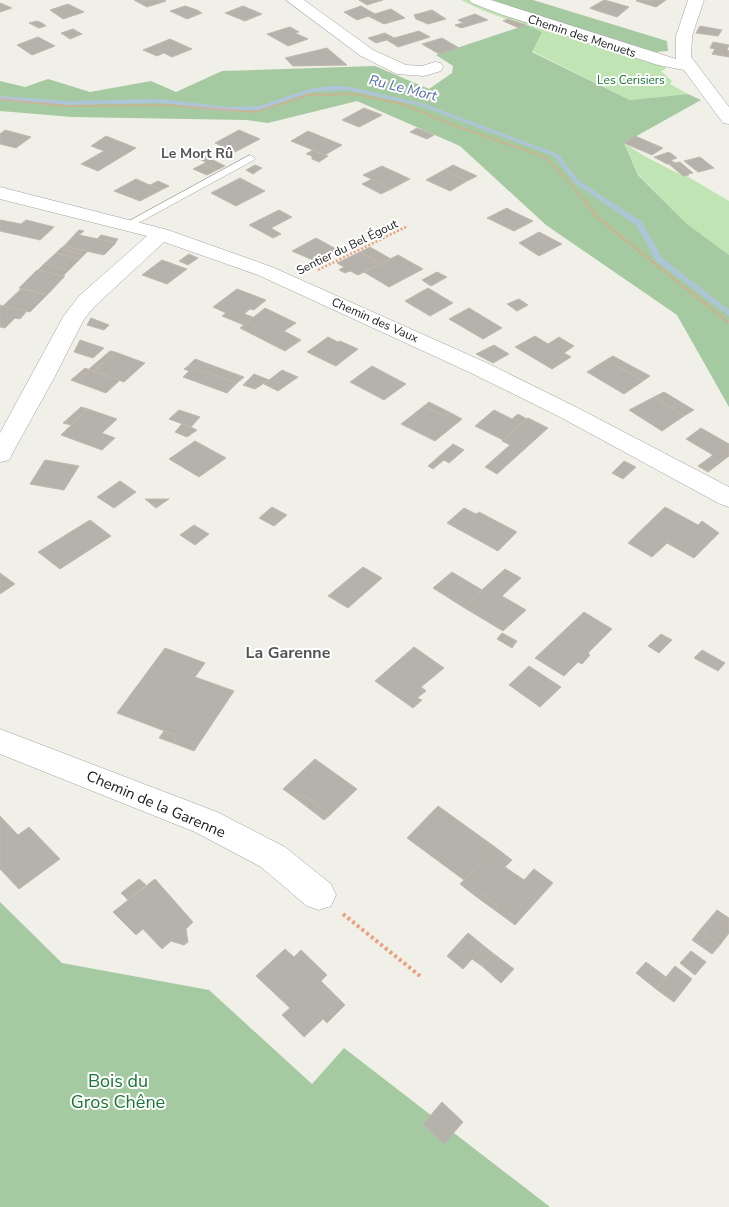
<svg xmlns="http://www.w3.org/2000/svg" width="729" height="1207" font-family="'Nunito Sans',sans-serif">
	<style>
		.grass { fill: #c1e4b4 }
		.forest { fill: #a5caa2 }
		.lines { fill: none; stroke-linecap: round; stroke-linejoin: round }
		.stream { fill: #aec5d8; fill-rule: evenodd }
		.building { fill: #b5b1ab; stroke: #c0b9ac }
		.lane-casing { stroke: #a1a1a1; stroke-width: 1 }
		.street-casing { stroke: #a1a1a1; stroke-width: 1 }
		.path-far2 { stroke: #eaa17f; stroke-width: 2; stroke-dasharray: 1 1; stroke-linecap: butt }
		.path-far1 { stroke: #eaa17f; stroke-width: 2.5; stroke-dasharray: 2 2; stroke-linecap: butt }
		.path { stroke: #eaa17f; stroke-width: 4; stroke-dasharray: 3 3; stroke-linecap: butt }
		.lane { fill: #fff; fill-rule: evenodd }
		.street { fill: #fff; fill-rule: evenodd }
		.labels { text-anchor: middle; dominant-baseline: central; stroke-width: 4; stroke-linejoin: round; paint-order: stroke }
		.far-street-label { font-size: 12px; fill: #202020; stroke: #fff }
		.far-park-label { font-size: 12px; fill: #197434; stroke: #fff }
		.far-water-label { font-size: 14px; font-style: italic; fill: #576da6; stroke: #fff }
		.far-neighbourhood-label { font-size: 14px; font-weight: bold; fill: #535353; stroke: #fff }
		.street-label { font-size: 15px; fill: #202020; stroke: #fff }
		.neighbourhood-label { font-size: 16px; font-weight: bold; fill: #535353; stroke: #fff }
		.near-park-label { font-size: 18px; fill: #197434; stroke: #fff }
	</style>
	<rect width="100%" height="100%" fill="#f0efe8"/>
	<path class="grass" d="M461,0H472L648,60L667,68L661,71L672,81L670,84L688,94L630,100L532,51L541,32L484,11Z
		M624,143L646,157L683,176L685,175L729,201V255L687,224L638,174Z"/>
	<path class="forest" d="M488,0H533L667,41L668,51L656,52L512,9Z
		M526,25L542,32L532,52L630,100L688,94L701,100L624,143L638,175L687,224L729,255V407L677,315L546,225L460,146L357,101L268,123L246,120L72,117L0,111V81L25,87L48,79L90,92L151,81L176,92L222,71L375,66L429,89L452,73L453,66L436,55Z
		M0,902L62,963L209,990L312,1084L344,1048L550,1207H0Z"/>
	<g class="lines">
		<path class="stream" d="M327,86H346L425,104L558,154L579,181L642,222L662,258L729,310V316L656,261L636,225L575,183L554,156L421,106L346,90L312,92L260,110L227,111L160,103L68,105L0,100V96L68,101L160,99L227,107L259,106L309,89Z"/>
	</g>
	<path class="building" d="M134,0H164L166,1L147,7Z
		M359,0H383L367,5Z
		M604,0L612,2L598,11L590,8Z
		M637,0H666L656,7L636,1Z
		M612,2L629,7L617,17L598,11Z
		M0,3L12,8L0,12Z
		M68,4L84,12L63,19L50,10Z
		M185,6L197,10L202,13L187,19L170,11Z
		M243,6L262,14L245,21L225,13Z
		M361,6L375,14L357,20L344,12Z
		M391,9L405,18L384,24L368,16Z
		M432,10L446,19L428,24L416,19L414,15Z
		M475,14L488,20L461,28L455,25L463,23L458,20Z
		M508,19L526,25L519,28L503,21Z
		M37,21L42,23L46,26L39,28L29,23Z
		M700,26L722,30L718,36L696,33Z
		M290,27L299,32L295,33L308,39L288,46L267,34Z
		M73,29L82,34L70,39L61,33Z
		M419,31L430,37L398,47L387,40Z
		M385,33L394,38L376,43L368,38Z
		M38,37L55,46L32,55L17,45Z
		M442,38L459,48L439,54L422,44Z
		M170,39L192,49L172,57L164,53L157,56L143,50Z
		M713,42L729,45L727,50L729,51V57L712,54L715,49L710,48Z
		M327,48L347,65L293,66L285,58Z
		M364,108L382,115L359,127L342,120Z
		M417,128L434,135L427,139L410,132Z
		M5,130L31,137L16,148L0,144V134Z
		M239,130L260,139L235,152L215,143Z
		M308,131L342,145L325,155L291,141Z
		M106,136L136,148L98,171L81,164L104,151L91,146Z
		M635,136L663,148L652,155L624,143Z
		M313,150L319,153L328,156L319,162L312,159V156L306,154Z
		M669,152L677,158L671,160L675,163L667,164L654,157Z
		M205,156L225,166L217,170L203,164L206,162L199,159Z
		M700,157L714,168L698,172L684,161Z
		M680,162L693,173L688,174L675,163Z
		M675,163L688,174L689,175L683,176L669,164Z
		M203,164L217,170L207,175L193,169Z
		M255,165L262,168L253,174L246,170Z
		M453,165L477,176L467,181L444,170Z
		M382,166L410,179L391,189L363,175Z
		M444,170L467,181L450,191L426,180Z
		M240,178L265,191L236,206L211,193Z
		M136,179L161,190L140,201L114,191Z
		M372,179L391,189L381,194L362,184Z
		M158,181L169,186L161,190L150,185Z
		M507,208L512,211L533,221L514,231L487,218Z
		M279,210L292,217L271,228L281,234L273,238L249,225Z
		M0,220L21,224L26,220L54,227L40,240L0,231Z
		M79,230L84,231L79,235L116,243L104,255L64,246Z
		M539,232L562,244L539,256L519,243Z
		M101,235L118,239L115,243L97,239Z
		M316,238L338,250L315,261L292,251Z
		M64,246L75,248L88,251L84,255L60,249Z
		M370,247L391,259L381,264L360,252Z
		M60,249L84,255L80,259L56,253Z
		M360,252L381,264L358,275L350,271L345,273L339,270L344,267L337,263Z
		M56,253L80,259L69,270L44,264Z
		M189,254L198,258L188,265L179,261Z
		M398,255L423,269L389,287L364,272Z
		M162,260L187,269L167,284L142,275Z
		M44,264L69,270L63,276L38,270Z
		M37,270L63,276H65L47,295L19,288Z
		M437,272L447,277L431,286L422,280Z
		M428,288L453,303L430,316L405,301Z
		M21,289L47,295L30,312L3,306Z
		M237,289L266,300L254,310L250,309L244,314L253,317L244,325L222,316L226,313L213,307Z
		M519,299L528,305L517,311L507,304Z
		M0,305L3,306L27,311L20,319L15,318L5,328L0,327Z
		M265,308L296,323L284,331L301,340L285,351L240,328Z
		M469,308L502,328L483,339L449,319Z
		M91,318L109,325L104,330L87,325Z
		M535,336L548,344L559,337L574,346L564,353L571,357L552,369L515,347Z
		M328,337L338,342L340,341L358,349L336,366L307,352Z
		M80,340L104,348L93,358L74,352Z
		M494,345L509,354L493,363L476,354Z
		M110,351L115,352L94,371L89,369Z
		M115,352L145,363L124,382L94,371Z
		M613,356L650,376L643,381L606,360Z
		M195,359L244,377L237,383L188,366Z
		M606,360L643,381L624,394L587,372Z
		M188,366L237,383L227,393L183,377L189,371L184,369Z
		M372,366L406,384L384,400L350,382Z
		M85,368L90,370L76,382L71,380Z
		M90,370L94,371L120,380L106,393L76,382Z
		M282,370L298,377L278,391L264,384Z
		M254,374L269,380L255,389L243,385Z
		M664,392L694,410L684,416L654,397Z
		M654,397L684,416L662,431L629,410Z
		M429,402L449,412L444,416L424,406Z
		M424,406L444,416L449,412L462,419L435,441L401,424Z
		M81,407L88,409L71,425L63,423Z
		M88,409L117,419L102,433L115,438L102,450L61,435Z
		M179,410L200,417L191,427L169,419Z
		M494,410L512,419L518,414L527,419L503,440L475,426Z
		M528,418L548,428L497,474L485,467L510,445L502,441Z
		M182,424L191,427L197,430L187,437L175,432Z
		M701,428L729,444V456L708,472L698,466L713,455L686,439Z
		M195,441L226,458L199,477L169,459Z
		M453,444L464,450L449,463L444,460L433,469L428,466Z
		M45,460L79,466L64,490L30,484Z
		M624,461L636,467L623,479L612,473Z
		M120,481L136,492L114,508L97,497Z
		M145,499H169L156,508Z
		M272,507L287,515L274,526L259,518Z
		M665,507L698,525L702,521L719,533L694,558L667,543L652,557L628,543Z
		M464,508L476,514L479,512L517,532L498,551L447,523Z
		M90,520L111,536L60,569L38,552Z
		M194,525L209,534L195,545L180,535Z
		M363,567L382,578L348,608L328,596Z
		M505,569L521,578L502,596L526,610L503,631L463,607Z
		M452,572L482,590L463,607L433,588Z
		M0,573L15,584L0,594Z
		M584,612L612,629L588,653L590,655L582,664L578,662L564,676L535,658Z
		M502,633L517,641L512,648L497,639Z
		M661,634L672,640L659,653L648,646Z
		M414,647L444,668L421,687L426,691L417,698L422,700L413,708L375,681Z
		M165,648L205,663L195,677L234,691L194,751L173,743L178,736L117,713Z
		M702,650L725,663L718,671L694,658Z
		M529,666L561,687L540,707L509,685Z
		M164,731L178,736L173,743L159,738Z
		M315,759L357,789L330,815L303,795L298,800L283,789Z
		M303,795L330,815L324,820L298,800Z
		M438,806L495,847L464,880L407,838Z
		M0,816L18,835L29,827L60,859L19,889L0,869Z
		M495,847L512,860L505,867L524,880L534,869L553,883L515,925L496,911L499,907L482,894L478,898L460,884Z
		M139,879L146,885L128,900L121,893Z
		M155,879L193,922L186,929L188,942L184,945L171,941L162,949L143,929L136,935L113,912Z
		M482,894L499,907L496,911L478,898Z
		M717,910L729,918V933L720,945L700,930Z
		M700,930L720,945L712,954L692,940Z
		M468,933L484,946L463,969L447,956Z
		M484,946L494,954L482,966L472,959Z
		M285,949L294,957L301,950L327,975L321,981L345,1005L327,1023L323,1019L304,1037L282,1015L290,1008L256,976Z
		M691,951L706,962L695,975L680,963Z
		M494,954L514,969L501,983L482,966Z
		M646,962L666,977L656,989L636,973Z
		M675,966L692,979L674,1002L656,989Z
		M442,1102L463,1122L444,1144L423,1124Z"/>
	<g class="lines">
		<defs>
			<path id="lane" d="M250,155L255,158L254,160L131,227H123L122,225Z"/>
			<path id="street" d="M286,0H304L373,50L406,65L422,66L435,62L441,63L443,67L441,71L424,76L397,74L361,56Z
				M469,0H491L676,59V36L688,0H704L692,36L691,57L729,107V124L723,123L684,70L658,65L500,14L472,3Z
				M0,187L168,230L272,267L487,363L576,407L729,487V507L720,504L560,417L471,373L258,275L164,242L95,306L84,319L54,378L12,454L9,460L0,462V433L63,317L79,296L147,236L0,199Z
				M0,729L217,812L285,847L331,884L336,895L331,906L319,910L307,906L261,867L195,832L0,754Z"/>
		</defs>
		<use href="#lane" class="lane-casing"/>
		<use href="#street" class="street-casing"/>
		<path class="path-far2" d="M0,99L67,106L166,105L255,112L308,95L355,94L402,104L453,125L545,157L565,177L587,204"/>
		<path class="path-far1" d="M586,202L598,218L729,323
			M318,270L408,226"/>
		<path class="path" d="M343,914L420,976"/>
		<use href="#lane" class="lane"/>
		<use href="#street" class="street"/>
	</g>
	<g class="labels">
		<g class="far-street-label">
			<text transform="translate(582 36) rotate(18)">Chemin des Menuets</text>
			<text transform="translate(347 247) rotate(-26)">Sentier du Bel Égout</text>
			<text transform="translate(375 320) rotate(24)">Chemin des Vaux</text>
		</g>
		<g class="far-park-label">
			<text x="631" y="80">Les Cerisiers</text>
		</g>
		<g class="far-water-label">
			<text transform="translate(403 88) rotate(14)">Ru Le Mort</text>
		</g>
		<g class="far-neighbourhood-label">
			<text x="197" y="153">Le Mort Rû</text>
		</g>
		<g class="street-label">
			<text transform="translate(156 804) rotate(23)">Chemin de la Garenne</text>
		</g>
		<g class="neighbourhood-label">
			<text x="288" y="653">La Garenne</text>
		</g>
		<g class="near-park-label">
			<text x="118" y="1081">Bois du<tspan x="118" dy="21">Gros Chêne</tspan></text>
		</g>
	</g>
</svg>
